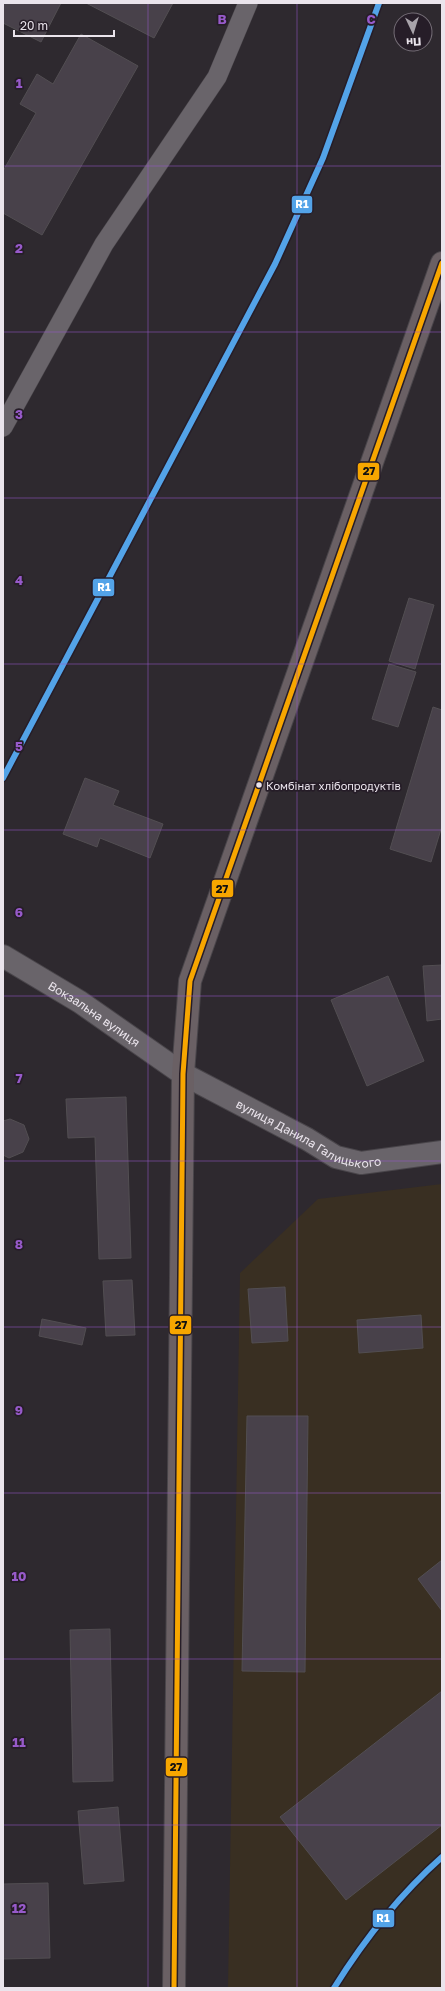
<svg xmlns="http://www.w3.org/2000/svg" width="445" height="1991" font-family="'Golos Text',sans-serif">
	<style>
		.industrial { fill: #392f22 }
		.building { fill: #48414a; stroke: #524e52 }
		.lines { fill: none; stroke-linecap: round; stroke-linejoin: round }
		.service-casing { stroke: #49454a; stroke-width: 20 }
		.minor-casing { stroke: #49454a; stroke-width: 24 }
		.primary-casing { stroke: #49454a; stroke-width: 24 }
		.service { stroke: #69646a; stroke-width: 19 }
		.minor { stroke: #69646a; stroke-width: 22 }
		.primary { stroke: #6a6064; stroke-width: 22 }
		.bus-1-casing { stroke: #261d28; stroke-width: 8 }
		.bus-1 { stroke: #f7a600; stroke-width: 5 }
		.rail-1-casing { stroke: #261d28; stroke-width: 9 }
		.rail-1 { stroke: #53a3e8; stroke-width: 6 }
		.grid { fill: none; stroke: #975aca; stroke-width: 1; stroke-opacity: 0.55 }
		.bus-dot { fill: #eae4ec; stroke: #261d28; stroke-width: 1.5 }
		.labels { text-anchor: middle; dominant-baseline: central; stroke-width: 3.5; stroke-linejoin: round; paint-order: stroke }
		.bus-label { font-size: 11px; fill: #eae4ec; stroke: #261d28; text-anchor: start }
		.street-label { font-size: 12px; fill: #eae4ec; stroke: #261d28 }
		.grid-label { font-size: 13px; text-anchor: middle; font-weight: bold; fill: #975aca; stroke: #261d28; stroke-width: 3.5; stroke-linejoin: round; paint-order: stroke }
		.line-badge { stroke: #261d28; stroke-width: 1.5 }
		.badge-label { font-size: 11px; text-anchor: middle; font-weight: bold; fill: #fff }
		.pale-badge-label { font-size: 11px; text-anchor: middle; font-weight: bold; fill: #111 }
	</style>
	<rect width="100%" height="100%" fill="#2e292f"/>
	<path class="industrial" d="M442,1184V1988H228L240,1273L318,1199Z"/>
	<path class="building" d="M3,3H61L41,42L3,23Z
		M86,3H173L154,38Z
		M81,34L138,66L42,235L3,213V171L36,113L20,104L37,74L53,84Z
		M409,598L434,605L415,669L389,661Z
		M389,664L416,672L398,727L372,719Z
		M433,707L442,710V826L431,862L390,849Z
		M85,778L119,791L113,805L163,824L150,858L100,838L97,847L63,834Z
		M442,965V1019L427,1021L423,966Z
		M388,976L424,1061L367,1086L331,1000Z
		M126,1097L131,1258L99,1259L95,1137L68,1138L66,1099Z
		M10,1119L24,1125L29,1139L23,1152L9,1158L3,1155V1121Z
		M132,1280L135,1335L106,1336L103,1281Z
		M285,1287L288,1341L252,1343L248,1289Z
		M421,1315L423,1348L359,1353L357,1320Z
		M42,1319L86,1328L82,1345L39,1336Z
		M247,1416H308L305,1672L242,1671Z
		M442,1560V1611L418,1579Z
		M110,1629L113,1781L73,1782L70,1630Z
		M442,1691V1825L346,1900L280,1817Z
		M118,1807L124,1881L84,1884L78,1811Z
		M48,1883L50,1958L3,1959V1884Z"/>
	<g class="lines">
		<defs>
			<path id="service" d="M3,427L104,244L217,77L248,3"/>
			<g id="minor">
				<path id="s1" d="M3,956L80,1002L183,1074L307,1139L336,1157L361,1163L442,1152"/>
			</g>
			<path id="primary" d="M174,1988L183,1074L190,981L442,263"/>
		</defs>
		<use href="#service" class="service-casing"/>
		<use href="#minor" class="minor-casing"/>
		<use href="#primary" class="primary-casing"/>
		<use href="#service" class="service"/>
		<use href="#minor" class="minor"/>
		<use href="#primary" class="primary"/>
		<defs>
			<path id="bus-1" d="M174,1988L183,1074L190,981L442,263"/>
		</defs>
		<use href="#bus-1" class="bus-1-casing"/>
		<use href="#bus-1" class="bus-1"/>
		<defs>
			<path id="rail-1" d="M3,778L275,264L323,158L379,3
				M334,1988C364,1940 399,1895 442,1857"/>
		</defs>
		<use href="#rail-1" class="rail-1-casing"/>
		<use href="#rail-1" class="rail-1"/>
	</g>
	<path class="grid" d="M148,3V1988M297,3V1988M3,166H442M3,332H442M3,498H442M3,664H442M3,830H442M3,996H442M3,1161H442M3,1327H442M3,1493H442M3,1659H442M3,1825H442"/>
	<circle class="bus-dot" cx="259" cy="785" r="3.5"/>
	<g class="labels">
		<g class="bus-label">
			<text x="266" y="785">Комбінат хлібопродуктів</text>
		</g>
		<g class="street-label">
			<text stroke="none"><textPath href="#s1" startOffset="108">Вокзальна вулиця</textPath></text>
			<text stroke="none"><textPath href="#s1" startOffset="356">вулиця Данила Галицького</textPath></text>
		</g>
	</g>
	<g class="grid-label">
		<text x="222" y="24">B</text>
		<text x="371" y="24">C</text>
		<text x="19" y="88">1</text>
		<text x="19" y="253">2</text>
		<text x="19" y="419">3</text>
		<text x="19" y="585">4</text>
		<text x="19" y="751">5</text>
		<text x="19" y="917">6</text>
		<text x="19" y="1083">7</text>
		<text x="19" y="1249">8</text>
		<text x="19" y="1415">9</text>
		<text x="19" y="1581">10</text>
		<text x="19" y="1747">11</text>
		<text x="19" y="1913">12</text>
	</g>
	<g class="line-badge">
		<rect x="291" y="195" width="22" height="19" rx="4" fill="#53a3e8"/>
		<rect x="357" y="462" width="23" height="19" rx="4" fill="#f7a600"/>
		<rect x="92" y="578" width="23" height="19" rx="4" fill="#53a3e8"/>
		<rect x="211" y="879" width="23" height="19" rx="4" fill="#f7a600"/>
		<rect x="169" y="1315" width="23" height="20" rx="4" fill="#f7a600"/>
		<rect x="165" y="1757" width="23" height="20" rx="4" fill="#f7a600"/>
		<rect x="372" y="1909" width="23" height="19" rx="4" fill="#53a3e8"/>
	</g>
	<g class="badge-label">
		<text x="302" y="208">R1</text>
		<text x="104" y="591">R1</text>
		<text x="383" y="1922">R1</text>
	</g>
	<g class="pale-badge-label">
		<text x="369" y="475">27</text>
		<text x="222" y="893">27</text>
		<text x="181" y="1329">27</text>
		<text x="176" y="1771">27</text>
	</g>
	<rect width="445" height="1991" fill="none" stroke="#eae4ec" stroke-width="8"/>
	<g transform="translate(413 32) rotate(176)"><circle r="19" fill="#261d28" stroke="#746d76"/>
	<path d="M0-3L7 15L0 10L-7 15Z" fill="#a8a3aa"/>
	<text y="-6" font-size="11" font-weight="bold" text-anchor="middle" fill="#eae4ec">Пн</text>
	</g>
	<path d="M14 30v6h100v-6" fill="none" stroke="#eae4ec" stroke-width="2"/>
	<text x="20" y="30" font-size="12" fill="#eae4ec" stroke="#261d28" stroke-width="3" paint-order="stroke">20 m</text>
</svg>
